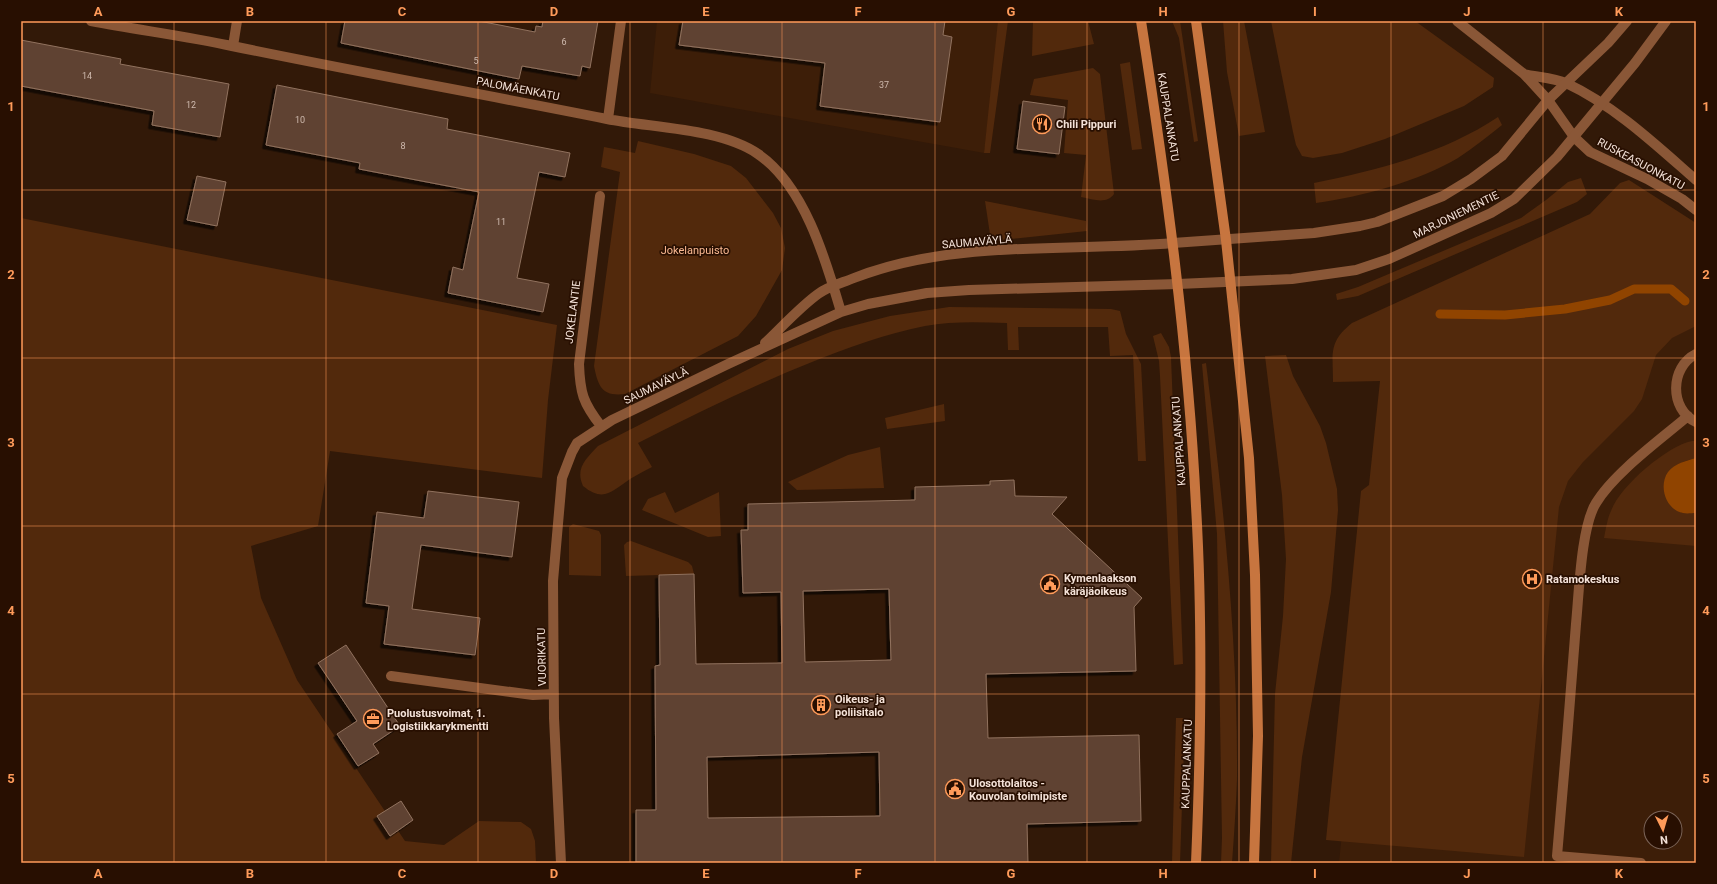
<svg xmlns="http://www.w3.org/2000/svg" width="1717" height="884" font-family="Roboto,sans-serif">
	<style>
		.built { fill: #3d1e08; fill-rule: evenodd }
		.green { fill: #52290c }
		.water { fill: #904400 }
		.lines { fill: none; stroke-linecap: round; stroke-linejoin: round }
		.stream { stroke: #904400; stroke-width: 9 }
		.building { fill: #5f4230; stroke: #91725f; fill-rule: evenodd; filter: url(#shadow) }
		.minor { stroke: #8a5737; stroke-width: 10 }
		.tertiary { stroke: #8a5737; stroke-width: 10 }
		.secondary { stroke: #c7753f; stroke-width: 10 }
		.grid { fill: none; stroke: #ff9b5a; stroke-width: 1; stroke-opacity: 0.55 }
		.labels { text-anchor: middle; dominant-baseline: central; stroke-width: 3.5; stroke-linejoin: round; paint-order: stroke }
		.number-label { font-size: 9px; fill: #cfbaae }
		.street-label { font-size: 11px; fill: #f4e2d8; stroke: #280f01 }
		.poi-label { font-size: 11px; font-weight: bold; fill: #f4e2d8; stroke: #280f01; text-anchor: start }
		.park-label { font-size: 11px; fill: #fab992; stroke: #280f01 }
		.neatline { fill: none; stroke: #ff9b5a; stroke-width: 1.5 }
		.grid-label { font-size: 13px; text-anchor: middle; font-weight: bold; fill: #ff9b5a }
	</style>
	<defs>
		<filter id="shadow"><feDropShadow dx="-3.5" dy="3.5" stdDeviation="0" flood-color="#0009"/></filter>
	</defs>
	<rect width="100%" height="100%" fill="#321908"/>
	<path class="built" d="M657,21H1001L984,153L650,93Z
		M1696,272V863H1339L1391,341ZM1651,818H1675V842H1651Z"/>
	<path class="green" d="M998,21H1008L990,153H984Z
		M1033,21H1088L1094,44L1032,56Z
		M1172,21H1180L1198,141L1194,142L1179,38Z
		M1223,21H1244L1265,132L1239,136L1227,72Z
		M1271,21H1415L1494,78L1493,87L1464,106L1385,139L1342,153L1313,158L1302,156L1296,145L1293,132Z
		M1130,62L1142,149L1132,150L1120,64Z
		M1093,68L1100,74L1114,194C1106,205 1093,199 1081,197L1086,155L1064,153L1068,100L1030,95L1034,79Z
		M1498,117L1502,125C1488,136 1473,148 1458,158C1419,181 1361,197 1316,203L1314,183C1378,170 1444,153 1498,117Z
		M638,141L694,154L731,166L746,178L773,213L781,228L785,248L782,270L756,316L738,336L625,394C602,397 598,386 594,366L620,172L601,167L604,147L635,153Z
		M1581,178L1587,194L1577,202L1358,296L1337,300L1336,294L1358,287L1521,218L1546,200L1568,182Z
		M1629,180L1696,223V326L1672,338L1656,355L1642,399L1634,411L1583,462L1568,481L1559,507L1524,857L1326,840L1361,491L1369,485L1380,381L1333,382C1333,354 1328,342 1352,323L1590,214L1620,183Z
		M985,201L1086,221L1087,231L991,241Z
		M21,218L557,325L548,400L542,478L330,451L318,526L251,546L261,598L297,680L405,841L444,845L479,821L521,822L531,829L535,841L536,863H21Z
		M949,307L1111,309L1120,311L1126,334L1141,364L1146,461H1138L1133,355L1110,356L1108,327H1018L1019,350H1008L1007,323C979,322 951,321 925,326C885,334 849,347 812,362C752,386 695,414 638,443L652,467C644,471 637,475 630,479C612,491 604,503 583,486C575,468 586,459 598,446L788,349L833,331L890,316Z
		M1161,333L1169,347L1171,357L1183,664L1174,665L1160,376L1159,361L1153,336Z
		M1286,355L1293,376L1320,426L1326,443L1337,489L1338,510L1331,592L1302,757L1291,863H1271L1275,694L1283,616L1286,559L1282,495L1265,356Z
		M1206,363C1223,501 1238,640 1237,779C1236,807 1234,835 1232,863H1221L1222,838L1217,534L1202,364Z
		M944,404L945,421L887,429L885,418Z
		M1692,441H1696V458C1676,464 1669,466 1664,487L1682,513H1696V546L1604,538C1606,529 1607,519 1611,511C1620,486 1667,446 1692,441Z
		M880,447L884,488L797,490L788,482L848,455Z
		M665,492L675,513L719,492L721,536L708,537L642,510L648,499Z
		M573,524L599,531L601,535V576L569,575V527Z
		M631,541L688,562L692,566L694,574L626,576L624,545L627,542Z
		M1176,718H1185L1180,863H1172Z"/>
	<path class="water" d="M1696,458V513C1692,513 1687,514 1683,513C1666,510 1658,486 1668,472C1675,463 1686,461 1696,458Z"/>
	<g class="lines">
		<path class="stream" d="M1440,314L1505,315L1565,309L1610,300L1634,289H1671L1685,301"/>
	</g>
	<path class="building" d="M345,21H479L535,32L536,26L542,27L543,21H598L590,68L582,66L580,76L522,66L519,79L341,43Z
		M683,21H945L943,35L952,37L940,122L820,106L825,63L679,45Z
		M21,40L121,59L120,64L229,84L220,137L152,125L154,111L21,86Z
		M277,85L448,119L447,129L570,153L565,177L539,172L517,278L549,284L543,312L448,293L453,267L463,270L479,192L359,169L360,163L266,145Z
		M1023,101L1065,107L1059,154L1017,149Z
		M197,176L226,182L217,226L187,220Z
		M1014,480L1015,496L1067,497L1052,514L1142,598L1134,607L1136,671L986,674L988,738L1139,735L1141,821L1027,824L1028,863L636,862V810H656L655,666L660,665L659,575L694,574L696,664L782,663L781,592L743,593L741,530H748V504L915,500V487L990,485V481ZM889,589L891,660L805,662L803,591ZM879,752L880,816L708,818L707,757Z
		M428,491L519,502L512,557L421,545L412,609L480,618L475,655L384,644L389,606L366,603L377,512L424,518Z
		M346,645L400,726L373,744L379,753L358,766L337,734L357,721L318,663Z
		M401,801L413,820L390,836L377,816Z"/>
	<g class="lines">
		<path class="minor" d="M91,21C138,30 186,36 232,46C357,72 482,94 607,119C652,128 720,128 758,154C805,186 826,261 841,312
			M1457,21L1524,74L1548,100L1574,137L1590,152L1647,179L1682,199L1696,210
			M233,46L237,21
			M1524,74C1537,77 1554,78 1566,83C1615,106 1656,145 1696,180
			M608,119L621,21
			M600,196L579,364C580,393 583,403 601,426
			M765,343C781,328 800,307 818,294C829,286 842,283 854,278C953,239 1069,252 1173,243
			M1696,354C1670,367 1669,409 1696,422
			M391,676L533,695L554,694
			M561,863L554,718L553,581L562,478L572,452L577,443L612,420L728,364L841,312L868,304L927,293L969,290L1178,284
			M1641,863L1557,856C1564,779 1570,701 1576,624C1579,594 1581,527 1596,503C1614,473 1661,439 1688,416"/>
		<path class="tertiary" d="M1173,243L1314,233L1360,226L1377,222L1443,196L1471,179L1502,156L1548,100L1608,43L1627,21
			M1178,284L1292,279L1356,270L1389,259L1491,213L1514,199L1557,157L1635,63L1666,21"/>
		<path class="secondary" d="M1141,21C1166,182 1188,343 1196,506C1203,625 1201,744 1196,863
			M1196,21L1226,240L1249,458L1255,575L1258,736L1254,863"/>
	</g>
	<path class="grid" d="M174,21V863M326,21V863M478,21V863M630,21V863M782,21V863M935,21V863M1087,21V863M1239,21V863M1391,21V863M1543,21V863M21,190H1696M21,358H1696M21,526H1696M21,694H1696"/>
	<defs>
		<symbol id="restaurant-ring" viewBox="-11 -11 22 22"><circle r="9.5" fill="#280f01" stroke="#ff9b5a" stroke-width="1.5"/><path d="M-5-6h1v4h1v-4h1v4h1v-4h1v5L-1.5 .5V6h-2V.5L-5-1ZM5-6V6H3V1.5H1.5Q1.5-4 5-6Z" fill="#ff9b5a"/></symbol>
		<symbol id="hospital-ring" viewBox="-11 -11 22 22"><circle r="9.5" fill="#280f01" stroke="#ff9b5a" stroke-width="1.5"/><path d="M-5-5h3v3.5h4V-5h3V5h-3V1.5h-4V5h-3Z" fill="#ff9b5a"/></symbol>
		<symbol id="civic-ring" viewBox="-11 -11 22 22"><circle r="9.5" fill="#280f01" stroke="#ff9b5a" stroke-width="1.5"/><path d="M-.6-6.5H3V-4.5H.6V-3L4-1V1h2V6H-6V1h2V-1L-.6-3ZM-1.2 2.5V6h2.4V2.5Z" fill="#ff9b5a"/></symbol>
		<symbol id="building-ring" viewBox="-11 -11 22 22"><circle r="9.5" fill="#280f01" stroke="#ff9b5a" stroke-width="1.5"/><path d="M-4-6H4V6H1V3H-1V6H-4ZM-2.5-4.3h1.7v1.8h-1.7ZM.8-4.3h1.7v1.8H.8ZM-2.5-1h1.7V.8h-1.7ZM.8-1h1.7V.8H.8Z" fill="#ff9b5a"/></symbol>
		<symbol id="office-ring" viewBox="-11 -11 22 22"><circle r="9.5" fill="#280f01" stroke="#ff9b5a" stroke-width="1.5"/><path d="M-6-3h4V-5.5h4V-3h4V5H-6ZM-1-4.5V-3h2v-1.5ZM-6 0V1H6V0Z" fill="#ff9b5a"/></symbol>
	</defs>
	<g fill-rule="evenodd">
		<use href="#restaurant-ring" x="1031" y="113" width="22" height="22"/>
		<use href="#hospital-ring" x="1521" y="568" width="22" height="22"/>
		<use href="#civic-ring" x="1039" y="573" width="22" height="22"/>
		<use href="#building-ring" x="810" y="694" width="22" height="22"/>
		<use href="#office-ring" x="362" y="708" width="22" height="22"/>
		<use href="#civic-ring" x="944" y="778" width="22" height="22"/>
	</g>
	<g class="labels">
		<g class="number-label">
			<text x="564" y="42">6</text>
			<text x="476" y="61">5</text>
			<text x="87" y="76">14</text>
			<text x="884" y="85">37</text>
			<text x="191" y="105">12</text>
			<text x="300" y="120">10</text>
			<text x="403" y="146">8</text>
			<text x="501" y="222">11</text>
		</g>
		<g class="street-label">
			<text transform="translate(518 89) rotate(11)">PALOMÄENKATU</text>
			<text transform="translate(1168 117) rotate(81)">KAUPPALANKATU</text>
			<text transform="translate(1641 164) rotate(28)">RUSKEASUONKATU</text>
			<text transform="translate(1456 215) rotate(-26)">MARJONIEMENTIE</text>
			<text transform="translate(977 242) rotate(-5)">SAUMAVÄYLÄ</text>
			<text transform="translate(573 312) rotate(-83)">JOKELANTIE</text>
			<text transform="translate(656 386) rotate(-26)">SAUMAVÄYLÄ</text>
			<text transform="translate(1179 441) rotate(-94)">KAUPPALANKATU</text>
			<text transform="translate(542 657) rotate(-91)">VUORIKATU</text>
			<text transform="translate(1187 764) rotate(-88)">KAUPPALANKATU</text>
		</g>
		<g class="poi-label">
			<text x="1056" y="124">Chili Pippuri</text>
			<text x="1064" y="578">Kymenlaakson<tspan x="1064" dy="13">käräjäoikeus</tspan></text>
			<text x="1546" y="579">Ratamokeskus</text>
			<text x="835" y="699">Oikeus- ja<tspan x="835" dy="13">poliisitalo</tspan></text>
			<text x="387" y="713">Puolustusvoimat, 1.<tspan x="387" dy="13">Logistiikkarykmentti</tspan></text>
			<text x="969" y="783">Ulosottolaitos -<tspan x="969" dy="13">Kouvolan toimipiste</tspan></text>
		</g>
		<g class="park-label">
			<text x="695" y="250">Jokelanpuisto</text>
		</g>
	</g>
	<rect width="1717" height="884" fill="none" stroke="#280f01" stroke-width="44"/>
	<g transform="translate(1663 830) rotate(175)"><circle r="19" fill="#280f01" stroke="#7a6357"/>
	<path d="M0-3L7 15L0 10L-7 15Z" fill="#ff9b5a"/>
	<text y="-6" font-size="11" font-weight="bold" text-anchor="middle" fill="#f4e2d8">N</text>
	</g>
	<rect x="22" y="22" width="1673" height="840" class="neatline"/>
	<g class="grid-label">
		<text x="98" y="16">A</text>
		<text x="250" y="16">B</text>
		<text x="402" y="16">C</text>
		<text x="554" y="16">D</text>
		<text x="706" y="16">E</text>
		<text x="858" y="16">F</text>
		<text x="1011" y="16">G</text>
		<text x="1163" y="16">H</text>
		<text x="1315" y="16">I</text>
		<text x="1467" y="16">J</text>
		<text x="1619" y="16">K</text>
		<text x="11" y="111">1</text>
		<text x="1706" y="111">1</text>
		<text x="11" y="279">2</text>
		<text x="1706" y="279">2</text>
		<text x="11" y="447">3</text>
		<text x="1706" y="447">3</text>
		<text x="11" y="615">4</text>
		<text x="1706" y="615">4</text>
		<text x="11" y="783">5</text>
		<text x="1706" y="783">5</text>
		<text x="98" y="878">A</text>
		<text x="250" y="878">B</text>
		<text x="402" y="878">C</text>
		<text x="554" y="878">D</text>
		<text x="706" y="878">E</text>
		<text x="858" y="878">F</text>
		<text x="1011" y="878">G</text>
		<text x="1163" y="878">H</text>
		<text x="1315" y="878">I</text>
		<text x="1467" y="878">J</text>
		<text x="1619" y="878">K</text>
	</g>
</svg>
